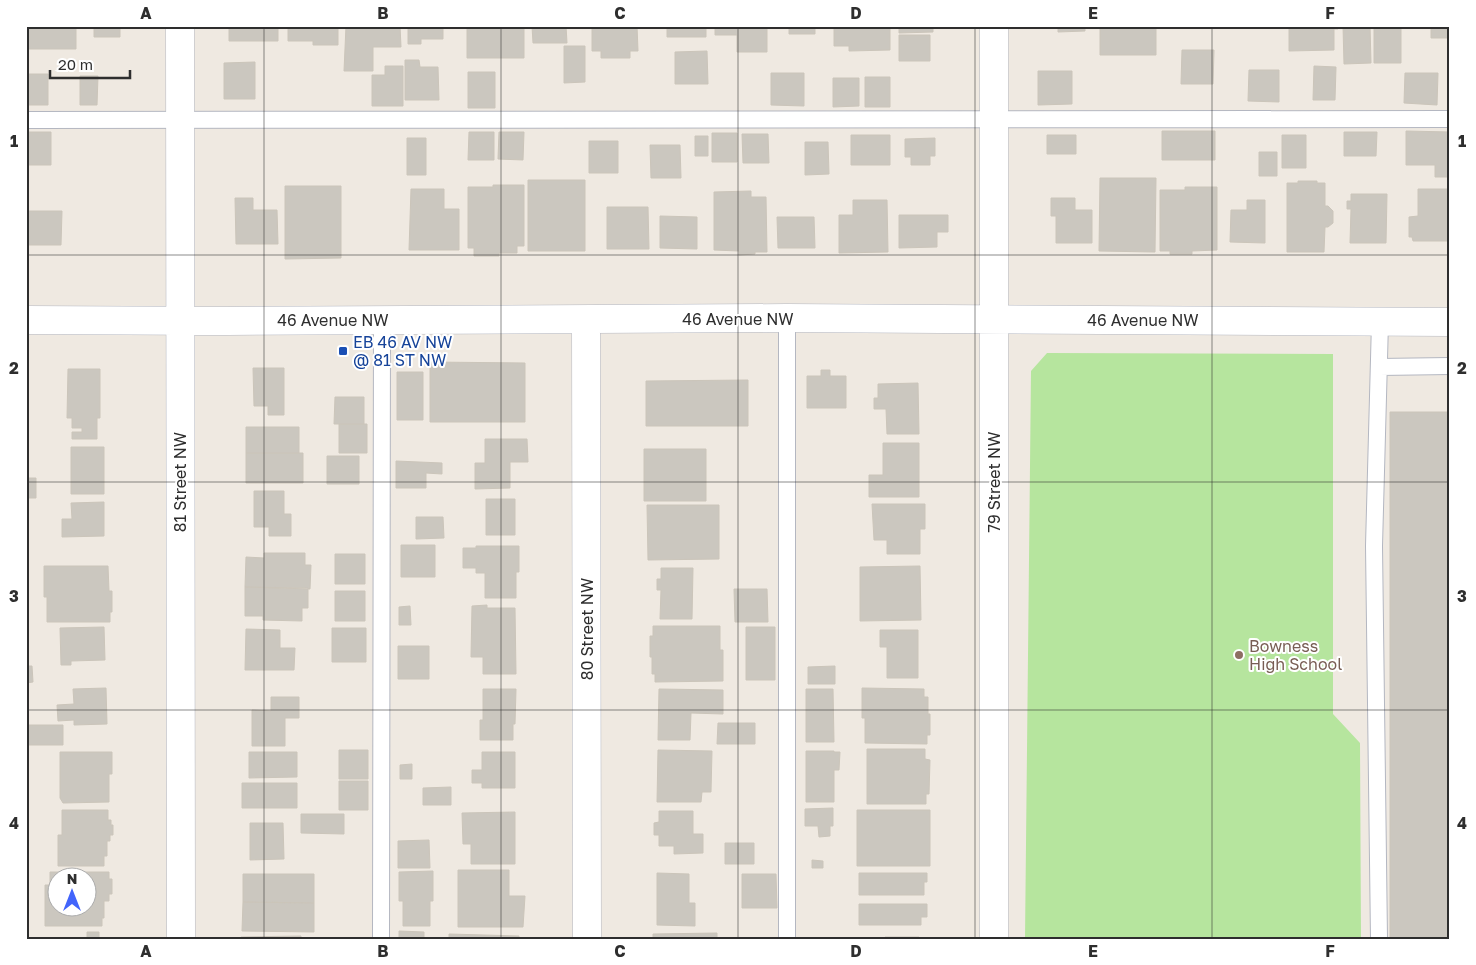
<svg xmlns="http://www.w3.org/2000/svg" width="1476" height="965" font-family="'Golos Text',sans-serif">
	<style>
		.green { fill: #b6e59e }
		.building { fill: #cbc7bf; stroke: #cbc5ba; fill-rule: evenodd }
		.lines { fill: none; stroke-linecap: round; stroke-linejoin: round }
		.lane-casing { stroke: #b4b7c1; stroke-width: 18 }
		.street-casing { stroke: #b4b7c1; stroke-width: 29 }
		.lane { stroke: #fff; stroke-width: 16 }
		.street { stroke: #fff; stroke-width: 28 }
		.grid { fill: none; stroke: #2e2e2e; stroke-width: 1; stroke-opacity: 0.55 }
		.transit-dot { fill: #1a4fb4; stroke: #fff; stroke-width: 2 }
		.education-dot { fill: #8d6e63; stroke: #fff; stroke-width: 2 }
		.labels { text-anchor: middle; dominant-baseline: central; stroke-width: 4; stroke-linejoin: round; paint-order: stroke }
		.street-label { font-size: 16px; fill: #2e2e2e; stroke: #fff }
		.transit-label { font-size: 16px; fill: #164399; stroke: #fff; text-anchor: start }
		.education-label { font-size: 16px; fill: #785e54; stroke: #fff; text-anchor: start }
		.neatline { fill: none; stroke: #2e2e2e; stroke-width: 2 }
		.grid-label { font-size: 16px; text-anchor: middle; font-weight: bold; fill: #2e2e2e }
	</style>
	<rect width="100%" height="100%" fill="#efe9e1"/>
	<path class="green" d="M1047,353L1333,354V714L1360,743L1361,939H1025L1031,371Z"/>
	<path class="building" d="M26,26H76V49H26Z
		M94,26H132V27H120V37H94Z
		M229,26H278V41H229Z
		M288,26H338V45H313V41H288Z
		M346,26H400L401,47H373V71H344Z
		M408,26H443V39H421V44H408Z
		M467,26H524V58H467Z
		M532,26H566L567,43H533Z
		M592,26H637L638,51H630V58H601V51H592Z
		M667,26H706V37H667Z
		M715,26H767V52H737V35H715Z
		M776,26H815V34H789V28H776Z
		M834,26H890V50L849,51V46H834Z
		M899,26H933V32L899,33Z
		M1058,26H1085V31L1058,32Z
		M1100,26H1156V55H1100Z
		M1222,26H1276V27L1222,28Z
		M1289,26H1338V29H1334V50L1289,51Z
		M1343,26H1370L1371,63L1344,64Z
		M1374,26H1401V63H1374Z
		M1428,26H1450V38H1431V26Z
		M899,35H930V61H899Z
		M564,46H585V82L564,83Z
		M1182,50H1214L1213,84H1181Z
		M707,51L708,84H675V52Z
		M405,60H419L420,67H438L439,100H405Z
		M255,62V99H224V63Z
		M385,66H403V106H372V75H385Z
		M1314,66L1336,67L1335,100H1313Z
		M1249,70H1279V102L1248,101Z
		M1038,71H1072V104L1038,105Z
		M468,72H495V108H468Z
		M771,73H804V106L771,105Z
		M1405,73H1438L1437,105L1404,103Z
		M26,74H48V105H26Z
		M80,76H98L97,105H80Z
		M865,77H890V107H865Z
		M833,78H859V106L833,107Z
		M1162,131H1215V160H1162Z
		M1406,131L1450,132V177H1435V165H1406Z
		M26,132H51V165H26Z
		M469,132H494V160H468Z
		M499,132H524L523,160L498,159Z
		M1344,132H1377L1376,156H1344Z
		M712,133H737V162H712Z
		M742,134H768L769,163H743Z
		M851,135H890V165H851Z
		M1047,135H1076V154H1047Z
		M1282,135H1306V168H1282Z
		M695,136H708V156H695Z
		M407,138H426V175H407Z
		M935,138V156H930V165H911V157H905V139Z
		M589,141H618V173H589Z
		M805,142H828L829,174L805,175Z
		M650,145H680L681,178H651Z
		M1259,152H1277V176H1259Z
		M1100,178H1156L1155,252L1099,251Z
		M528,180H585V251H528Z
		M1298,181H1317V183H1325V206H1328L1333,211V223L1328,227H1325L1324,252H1287V183H1298Z
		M493,185H524V246H517V253H499V256H474V248H468V187H493Z
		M285,186H341V258L285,259Z
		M1185,187H1217V250L1192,251V254H1170V251H1160V190H1185Z
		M411,189H444V209H459V250H409Z
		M1418,189H1449L1450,241H1413L1412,237H1409V217L1418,216Z
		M751,191V197H766L767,252H755V254L739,255V251L714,250V192Z
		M1351,194H1387L1386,243H1350L1351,209H1347V201H1351Z
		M235,198H253V210H277L278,244H236Z
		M1051,198H1075V210H1092V243H1056V216H1051Z
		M853,200H887L888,252L839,253V215H853Z
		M1247,200H1265V243L1230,242L1231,210H1247Z
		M607,207H648L649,249H607Z
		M26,211H62L61,245H26Z
		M899,215H948V232H937V247L899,248Z
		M660,216L697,217V249L660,248Z
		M777,217H814L815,248H778Z
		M430,362L525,363V422H430Z
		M253,368H284V415H268V406H254Z
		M68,369H100V418H97V439H72V432H82V428H72V418H67Z
		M821,370H830V376H846V408H807V376H821Z
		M397,372H423V420H397Z
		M748,380V426H646V381Z
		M918,383L919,434H887L886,409H874V398H878V384Z
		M335,397H364V424H334Z
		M1390,412H1450V939H1390Z
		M339,424H367V453H339Z
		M246,427H299V453H246Z
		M485,439H527L528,462H510V488L475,489V463H485Z
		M883,443H919V497H869V475H883Z
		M71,447H104V494H71Z
		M644,449H706V501H644Z
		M246,453H303V483H246Z
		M327,456H359V484H327Z
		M396,461L442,463V474L426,473V488H396Z
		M26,478H36V498H26Z
		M254,491H284V514H291V536H269V527H254Z
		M486,499H515V535H486Z
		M104,502V536L62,537V519H72L71,503Z
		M872,504H925V529H920V554H887V540H874Z
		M647,505H719V559L648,560Z
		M416,517H443L444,538L416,539Z
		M26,524H28V559H26Z
		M401,545H435V577H401Z
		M476,546H519V572H516V598H485V573H476V568H463V548H476Z
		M264,553H305V565H311L310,589L245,587L246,557L264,558Z
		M335,554H365V584H335Z
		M44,566H108L109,591H112V612H110V622H47V597H44Z
		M920,566L921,620L860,621V567Z
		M661,568H693L692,619H660L661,590H657V579H661Z
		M245,587L308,588V608H302V621L263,620V616H245Z
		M734,589H767L768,622H735Z
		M335,591H365V621H335Z
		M487,605V608H515L516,674H483V657H471L472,606Z
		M410,606L411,625H399V607Z
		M653,626H720V650H723V681L655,682V674H652V657H650V636H653Z
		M104,627L105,660L71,661V665H61L60,628Z
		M746,627H775V680H746Z
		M332,628H366V662H332Z
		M246,629L280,630V648H295L294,670H245Z
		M880,630H918V678H887V647H880Z
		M398,646H429V679H398Z
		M26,666H32L33,682L26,683Z
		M835,666V684H808V667Z
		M106,688L107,724L74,725V720L58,721L57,705L74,704L73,689Z
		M862,688L924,689V697H928V714H930V735H927V744L865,743V718H862Z
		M483,689H516L515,724H513V740H480V720H483Z
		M659,689L723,690V714L691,713L690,740H658Z
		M806,689H833L834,742H806Z
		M271,697H299V718H285V746H252V710L271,711Z
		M718,723H755V744H717Z
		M26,725H63V745H26Z
		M867,749H925V759L930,760L929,794H926V804H867Z
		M339,750H368V779H339Z
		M658,750L712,751L711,792H702L701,802H657Z
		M806,751H834V752H840L839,770H834V802H806Z
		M60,752H112V774H109V802L63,803L60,798Z
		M249,752H297V777L249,778Z
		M482,752H515V788H482V783H472V770H482Z
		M412,764V779H400V765Z
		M339,781H368V810H339Z
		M242,783H297V808H242Z
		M451,787V805H423V788Z
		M833,808V826H830V836L819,837L818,826H805V809Z
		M62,810H108V820H111V825H113V835H110V841H107V856H104V866H58V835H62Z
		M857,810H930V866H857Z
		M659,811H693V834H703V853L674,854V846H659V835H654V823L659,822Z
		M515,812V864H471V844H463L462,813Z
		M301,814H344V834L301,833Z
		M250,823H283L284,859L250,860Z
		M429,840L430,868H398V841Z
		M725,843H754V864H725Z
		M812,860L823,861V868H812Z
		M458,870H509V896H525L523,927H458Z
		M433,871V901H430V926H403V901H399V872Z
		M50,872H109V879H112V894H109V901H104V918H102V926H45V885H50ZM58,878H88V908H58Z
		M657,873L689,874V903H695V926L657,925Z
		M859,873H927V882H924V895H859Z
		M243,874H314V903L243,902Z
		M742,874H776L777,908H742Z
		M243,902L314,903V932L242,931Z
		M859,904H927V917H921V925H859Z
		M399,931L424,932V939H399Z
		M87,932H99V938L102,939H70L87,938Z
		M717,933V939H653V934Z
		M449,934L519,936V939H449Z
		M301,936V939H241V937Z
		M885,937H919V939H885Z
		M340,938H368V939H340Z"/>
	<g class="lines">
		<defs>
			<path id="lane" d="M26,120L1450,119
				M787,318V939
				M1379,367L1450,366
				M381,939L382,320
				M1379,939L1374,546L1380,322"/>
			<path id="street" d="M180,26L181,939
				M26,320L227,321L787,318L1450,322
				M586,320L587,939
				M994,939V26"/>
		</defs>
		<use href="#lane" class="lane-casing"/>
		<use href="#street" class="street-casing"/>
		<use href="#lane" class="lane"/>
		<use href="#street" class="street"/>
	</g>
	<path class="grid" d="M264,26V939M501,26V939M738,26V939M975,26V939M1212,26V939M26,255H1450M26,482H1450M26,710H1450"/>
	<rect class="transit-dot" x="338" y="346" width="10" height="10" rx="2.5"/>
	<circle class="education-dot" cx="1239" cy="655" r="5"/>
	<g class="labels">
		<g class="street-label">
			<text x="738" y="319">46 Avenue NW</text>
			<text x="333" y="320">46 Avenue NW</text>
			<text x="1143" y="320">46 Avenue NW</text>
			<text transform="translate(180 482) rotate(-90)">81 Street NW</text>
			<text transform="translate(994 482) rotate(-90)">79 Street NW</text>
			<text transform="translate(587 629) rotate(-90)">80 Street NW</text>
		</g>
		<g class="transit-label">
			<text x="353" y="342">EB 46 AV NW<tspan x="353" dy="18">@ 81 ST NW</tspan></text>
		</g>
		<g class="education-label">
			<text x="1249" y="646">Bowness<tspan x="1249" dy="18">High School</tspan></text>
		</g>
	</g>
	<rect width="1476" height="965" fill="none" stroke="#ffffff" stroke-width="55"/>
	<g transform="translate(72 892)"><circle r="24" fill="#ffffff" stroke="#ababab"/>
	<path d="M0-4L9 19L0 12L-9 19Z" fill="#4264fb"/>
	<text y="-8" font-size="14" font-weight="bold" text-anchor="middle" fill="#2e2e2e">N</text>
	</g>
	<path d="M50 70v8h80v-8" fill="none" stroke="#2e2e2e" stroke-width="2.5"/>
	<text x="58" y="70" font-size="15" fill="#2e2e2e" stroke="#ffffff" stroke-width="4" paint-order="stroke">20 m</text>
	<rect x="28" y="28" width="1420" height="910" class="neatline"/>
	<g class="grid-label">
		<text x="146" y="19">A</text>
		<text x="383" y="19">B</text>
		<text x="620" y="19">C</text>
		<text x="856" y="19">D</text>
		<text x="1093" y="19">E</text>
		<text x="1330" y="19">F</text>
		<text x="14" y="147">1</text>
		<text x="1462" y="147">1</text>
		<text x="14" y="374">2</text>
		<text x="1462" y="374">2</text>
		<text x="14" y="602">3</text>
		<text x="1462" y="602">3</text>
		<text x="14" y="829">4</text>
		<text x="1462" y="829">4</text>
		<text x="146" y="957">A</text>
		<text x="383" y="957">B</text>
		<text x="620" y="957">C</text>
		<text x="856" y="957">D</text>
		<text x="1093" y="957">E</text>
		<text x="1330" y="957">F</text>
	</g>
</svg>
